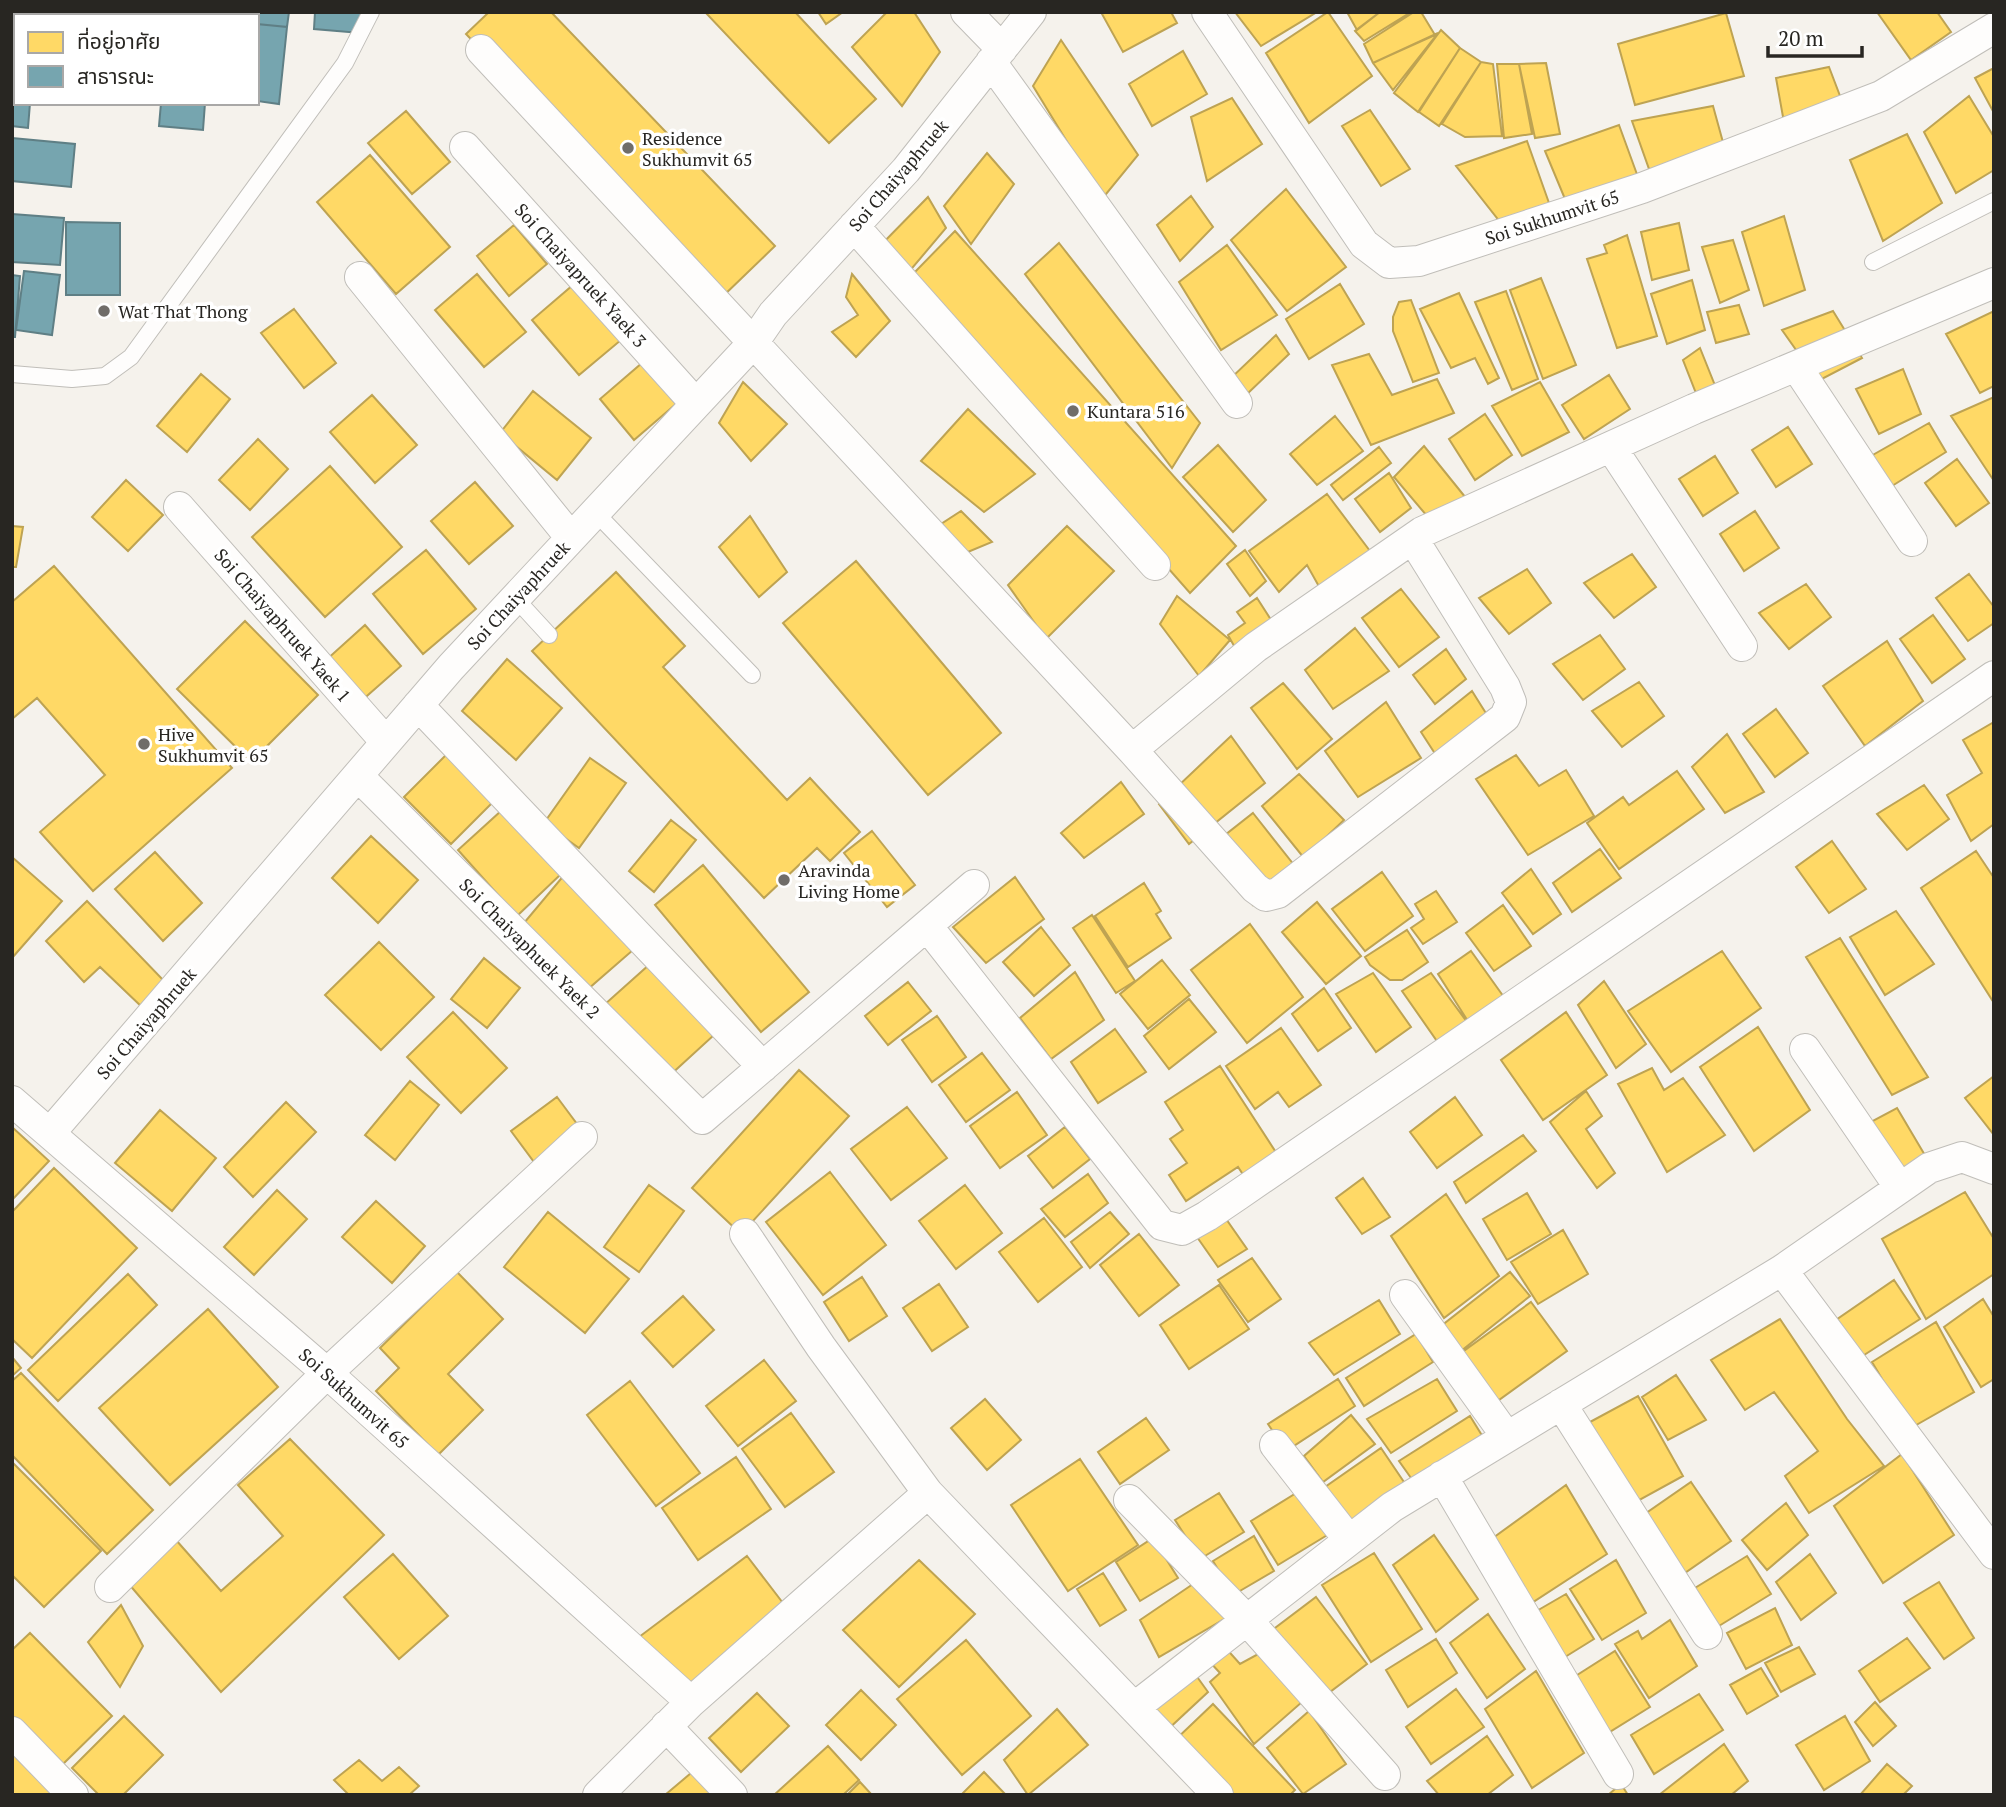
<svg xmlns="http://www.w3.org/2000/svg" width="2006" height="1807" font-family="'PT Serif','Noto Sans Thai',serif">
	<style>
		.homes { fill: #ffd966; stroke: #bea352; stroke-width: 2 }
		.public { fill: #76a5af; stroke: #5f7f85; stroke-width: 2 }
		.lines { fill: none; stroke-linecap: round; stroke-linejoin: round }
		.lane-casing { stroke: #c0beb9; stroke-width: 18 }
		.street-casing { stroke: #c0beb9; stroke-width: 32 }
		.lane { stroke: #fefdfc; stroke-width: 16 }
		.street { stroke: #fefdfc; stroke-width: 30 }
		.poi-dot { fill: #706d69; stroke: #fff; stroke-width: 2.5 }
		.labels { text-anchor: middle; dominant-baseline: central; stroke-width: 7; stroke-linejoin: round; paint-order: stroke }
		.poi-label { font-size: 18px; fill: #282622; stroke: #fff; text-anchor: start }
		.street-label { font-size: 18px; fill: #282622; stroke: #fff }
	</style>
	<rect width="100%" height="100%" fill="#f5f2ec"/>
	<path class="homes" d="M489,12H551L775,246L720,299L466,34Z
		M705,12H795L876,99L829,143Z
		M818,12H843L826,24Z
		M887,12H914L940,52L902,106L852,47Z
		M1106,12H1171L1177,23L1123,52L1102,14Z
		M1235,12H1317L1261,46Z
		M1328,12L1372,76L1309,123L1266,53Z
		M1347,12H1380L1357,30Z
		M1380,12H1411L1364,41L1355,31Z
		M1414,12H1421L1435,35L1373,63L1364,44Z
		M1877,12H1937L1951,32L1911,60Z
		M1726,13L1744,76L1635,105L1618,44Z
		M1441,30L1460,48L1418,112L1394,93Z
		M1438,33L1393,90L1373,63Z
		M1061,40L1138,155L1102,199L1033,86Z
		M1460,48L1481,62L1439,126L1419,112Z
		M1183,51L1207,94L1152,126L1129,84Z
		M1481,62L1493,64L1502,136L1465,137L1442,124Z
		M1546,63L1560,134L1535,138L1519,64Z
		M1497,64H1519L1532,134L1504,138Z
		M1829,67L1845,109L1787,139L1776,78Z
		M1994,68V113L1975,78Z
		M1969,96L1994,137V170L1956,193L1924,132Z
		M1232,98L1262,144L1207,181L1191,117Z
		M1713,106L1729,164L1654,183L1632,121Z
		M1370,110L1410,169L1381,186L1342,126Z
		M406,111L450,162L412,194L368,143Z
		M1619,125L1642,188L1570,211L1545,151Z
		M1907,134L1942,203L1883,241L1850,160Z
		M1527,141L1554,217L1508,232L1456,166Z
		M987,153L1014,184L971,244L944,206Z
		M370,155L450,247L396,294L317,202Z
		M1286,189L1346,267L1287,311L1231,240Z
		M1191,196L1213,227L1180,261L1157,225Z
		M928,197L946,228L902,280L875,251Z
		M1784,216L1805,290L1764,306L1742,232Z
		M1679,223L1689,270L1652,280L1641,232Z
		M514,225L547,264L509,296L477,256Z
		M955,231L1236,546L1190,593L911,276Z
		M1627,235L1657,336L1617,348L1587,259L1607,253L1604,245Z
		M1733,240L1749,290L1720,303L1702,247Z
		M1059,243L1200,423L1172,468L1025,274Z
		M1227,245L1277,315L1221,350L1179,282Z
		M477,274L526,332L484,367L435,310Z
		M852,274L890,321L856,357L832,332L858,315L846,297Z
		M1541,278L1576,365L1543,379L1510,290Z
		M1692,280L1705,330L1667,344L1651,294Z
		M1340,284L1364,324L1309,359L1286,319Z
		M573,285L621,340L579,375L532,320Z
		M1506,291L1538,379L1512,390L1475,302Z
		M1459,293L1499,378L1488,384L1475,358L1451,368L1420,309Z
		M1411,300L1439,373L1413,382L1393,331V317L1399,302Z
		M1739,305L1749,334L1716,343L1707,312Z
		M294,309L336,363L304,388L261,333Z
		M1833,311L1862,358L1818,381L1782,330Z
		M1994,311V386L1980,393L1946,334Z
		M1276,335L1289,354L1245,396L1231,378Z
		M1700,348L1720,398L1701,406L1683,360Z
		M1369,354L1392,395L1437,379L1454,413L1371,445L1332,365Z
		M642,363L676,404L634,440L600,399Z
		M1903,369L1921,414L1879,434L1856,389Z
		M201,374L230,399L187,452L157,426Z
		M1609,375L1630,409L1584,439L1562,405Z
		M743,382L787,424L751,461L719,423Z
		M1540,382L1569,432L1522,456L1492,406Z
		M533,391L591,438L557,480L500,433Z
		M372,395L417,445L375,483L330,432Z
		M1994,397V481L1951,416Z
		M968,409L1035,474L984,512L921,461Z
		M1485,414L1512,455L1475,480L1449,439Z
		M1335,416L1363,451L1317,485L1290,454Z
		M1929,423L1946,452L1892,486L1871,456Z
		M1788,427L1812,464L1776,487L1752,450Z
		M258,439L288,469L250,510L219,480Z
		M1218,445L1266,500L1233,532L1183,477Z
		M1424,446L1474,508L1444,536L1394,477Z
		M1379,447L1391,463L1343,500L1331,485Z
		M1715,456L1738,493L1703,516L1679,479Z
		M1957,459L1989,503L1956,526L1925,483Z
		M330,466L402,547L325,617L252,537Z
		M1389,473L1411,508L1380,532L1355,499Z
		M126,480L163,515L128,551L92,517Z
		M475,482L513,526L469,564L431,521Z
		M1327,494L1370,551L1321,590L1307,565L1279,592L1249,551Z
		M961,511L992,542L963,554L938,526Z
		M1755,511L1779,548L1744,571L1720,534Z
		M750,516L787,572L759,597L719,547Z
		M12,526L23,527L16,567H12Z
		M1067,526L1114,571L1046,639L1008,585Z
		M426,550L476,609L423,654L373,594Z
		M1245,550L1266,581L1250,596L1227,564Z
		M1632,554L1656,587L1614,618L1584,583Z
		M856,561L1001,733L928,795L783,623Z
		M54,566L232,768L93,891L40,832L105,775L37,698L12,719V602Z
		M1527,569L1551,603L1509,634L1479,598Z
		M616,572L685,646L663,667L787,800L810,778L860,832L830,861L817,848L764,898L532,651Z
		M1969,574L1994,607V623L1968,641L1936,598Z
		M1806,584L1831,617L1789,649L1759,613Z
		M1401,589L1439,637L1399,667L1362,618Z
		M1177,596L1230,640L1199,676L1160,624Z
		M1257,598L1273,623L1238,653L1228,635L1245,623L1237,612Z
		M1933,615L1965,659L1932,683L1900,639Z
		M245,621L318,695L251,762L177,689Z
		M365,625L401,666L360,702L325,661Z
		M1355,628L1389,671L1333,709L1305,670Z
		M1600,635L1625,669L1583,700L1553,664Z
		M1887,641L1923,701L1865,746L1823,686Z
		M1446,649L1466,679L1435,704L1413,675Z
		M507,659L562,708L516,760L462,711Z
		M1639,682L1664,716L1622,747L1592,711Z
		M1283,683L1332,739L1297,769L1251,708Z
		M1472,691L1494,726L1443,766L1421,732Z
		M1386,702L1421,758L1358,797L1325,751Z
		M1776,709L1808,753L1775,777L1743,734Z
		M1994,722V824L1971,841L1947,795L1982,773L1963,740Z
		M1727,734L1764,792L1725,813L1692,767Z
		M1231,736L1265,783L1189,844L1159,804Z
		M450,751L496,799L451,844L404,797Z
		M1516,755L1539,786L1566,770L1594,816L1528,855L1476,779Z
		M590,758L626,783L579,848L544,823Z
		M1677,771L1704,809L1619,869L1587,823L1623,797L1629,805Z
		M1299,774L1344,820L1304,858L1262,806Z
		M1121,782L1144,814L1084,858L1061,833Z
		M1924,785L1949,819L1907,850L1877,814Z
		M501,811L560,875L517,916L458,850Z
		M1253,813L1298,870L1253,905L1206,850Z
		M671,820L696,840L654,892L629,871Z
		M872,831L915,885L887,907L844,853Z
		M371,836L418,880L378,923L332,878Z
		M1832,841L1866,889L1829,913L1796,867Z
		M1600,849L1621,878L1572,912L1553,883Z
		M1976,851L1994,878V1003L1921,888Z
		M155,852L202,903L163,941L115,889Z
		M12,857L62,901L12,958Z
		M703,865L809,992L761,1032L655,905Z
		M1531,869L1561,914L1533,934L1502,893Z
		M1382,872L1413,916L1365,951L1332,909Z
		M565,874L633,950L588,989L524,923Z
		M1015,877L1044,919L986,963L953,927Z
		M1144,883L1161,911L1156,914L1171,938L1128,967L1095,916Z
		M1436,891L1457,922L1423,944L1411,928L1424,919L1415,904Z
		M87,901L166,983L144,1009L100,967L84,982L46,941Z
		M1317,902L1361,956L1326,984L1282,932Z
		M1503,905L1531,946L1494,971L1466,933Z
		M1896,911L1934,964L1885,995L1850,937Z
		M1092,915L1135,981L1116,993L1073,928Z
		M1250,924L1303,997L1247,1043L1191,970Z
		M1041,927L1070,965L1034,996L1003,962Z
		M1407,930L1428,962L1402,980H1390L1370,965L1365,957Z
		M1840,938L1928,1077L1892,1095L1806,957Z
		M379,942L434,997L381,1050L325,995Z
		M1471,951L1506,1000L1471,1026L1438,974Z
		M1722,951L1761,1008L1671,1072L1628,1011Z
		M484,958L520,988L487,1028L451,999Z
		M1162,960L1190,995L1148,1029L1120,994Z
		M650,964L714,1035L668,1077L604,1005Z
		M1075,972L1104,1020L1051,1059L1020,1018Z
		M1373,973L1411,1027L1376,1052L1336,994Z
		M1431,973L1467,1022L1439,1044L1402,991Z
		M1604,981L1646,1044L1616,1068L1578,1005Z
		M908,982L931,1011L888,1045L865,1016Z
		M1324,988L1351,1028L1318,1051L1292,1014Z
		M1189,999L1216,1032L1169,1069L1144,1036Z
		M453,1012L507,1068L461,1113L407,1057Z
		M1566,1012L1607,1075L1543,1120L1501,1060Z
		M937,1016L966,1057L932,1082L902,1040Z
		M1758,1027L1810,1110L1754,1151L1700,1067Z
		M1281,1028L1321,1085L1289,1107L1278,1092L1255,1109L1226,1066Z
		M1115,1029L1146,1072L1098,1103L1071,1062Z
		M982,1053L1010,1090L966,1122L939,1085Z
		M1220,1066L1279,1157L1246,1179L1238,1167L1186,1201L1169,1175L1187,1163L1170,1139L1183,1130L1165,1102Z
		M1652,1068L1664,1090L1683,1078L1725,1135L1667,1172L1618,1084Z
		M799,1070L849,1116L741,1234L692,1188Z
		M1994,1076V1135L1965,1098Z
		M410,1081L439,1105L395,1160L365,1135Z
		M1586,1091L1602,1116L1586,1129L1615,1173L1597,1188L1550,1122Z
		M1017,1092L1047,1135L1000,1168L970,1126Z
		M557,1097L583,1132L537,1166L511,1131Z
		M1455,1097L1482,1135L1437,1168L1410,1132Z
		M286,1102L316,1132L253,1197L224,1167Z
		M907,1107L947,1158L891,1200L851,1149Z
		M1897,1108L1926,1157L1900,1177L1865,1125Z
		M160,1110L216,1158L172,1211L115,1163Z
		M12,1127L49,1161L12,1200Z
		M1065,1127L1090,1159L1053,1188L1028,1156Z
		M1523,1135L1536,1151L1466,1203L1454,1182Z
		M54,1168L137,1248L32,1358L12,1339V1212Z
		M830,1172L886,1245L823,1295L766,1222Z
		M1088,1174L1108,1203L1065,1237L1041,1209Z
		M1363,1178L1390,1217L1362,1234L1336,1198Z
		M649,1185L684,1211L639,1272L604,1247Z
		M965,1185L1002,1233L956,1269L919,1221Z
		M277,1190L307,1219L254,1275L224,1247Z
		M1965,1192L1994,1239V1274L1926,1319L1882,1239Z
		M1527,1193L1551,1234L1507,1260L1483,1219Z
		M1446,1194L1499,1276L1444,1318L1391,1236Z
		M376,1201L425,1246L392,1283L342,1237Z
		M548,1212L629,1279L585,1333L504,1267Z
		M1110,1212L1129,1234L1090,1268L1071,1242Z
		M1224,1216L1247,1249L1218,1267L1197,1237Z
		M1044,1218L1082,1267L1038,1302L999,1252Z
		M1563,1230L1588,1274L1538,1304L1511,1262Z
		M1139,1234L1179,1285L1139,1316L1100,1265Z
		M1252,1258L1281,1299L1248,1322L1218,1280Z
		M457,1272L503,1319L448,1374L483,1410L438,1455L376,1391L399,1368L380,1348Z
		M1510,1272L1530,1296L1456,1355L1436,1330Z
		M128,1274L157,1305L58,1401L28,1370Z
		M862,1277L887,1316L849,1341L824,1302Z
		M1894,1280L1920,1319L1861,1357L1833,1322Z
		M939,1284L968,1327L932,1351L903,1308Z
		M1219,1285L1249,1329L1189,1369L1160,1325Z
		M683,1296L714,1330L673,1367L642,1333Z
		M1983,1299L1994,1317V1379L1981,1387L1944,1327Z
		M1379,1300L1400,1334L1334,1375L1309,1343Z
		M1531,1302L1567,1351L1492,1405L1457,1356Z
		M208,1309L278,1387L170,1485L99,1408Z
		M1780,1319L1847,1419L1884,1466L1809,1513L1785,1476L1818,1451L1774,1392L1745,1410L1711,1360Z
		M1936,1322L1974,1392L1911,1428L1872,1362Z
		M1416,1334L1433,1362L1364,1406L1346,1378Z
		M12,1357L21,1368L12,1376Z
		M764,1360L796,1401L738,1446L706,1406Z
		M21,1373L153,1510L107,1554L12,1455V1381Z
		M1676,1375L1706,1420L1668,1440L1642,1397Z
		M1338,1379L1355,1406L1286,1451L1268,1424Z
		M1437,1379L1457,1411L1391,1453L1367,1419Z
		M630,1381L700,1473L656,1506L587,1415Z
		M1638,1396L1683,1476L1634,1503L1590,1422Z
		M985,1399L1021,1440L987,1470L951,1428Z
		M791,1413L834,1472L785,1507L742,1449Z
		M1351,1415L1375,1444L1323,1482L1304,1456Z
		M1470,1416L1486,1442L1416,1485L1399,1461Z
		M1146,1418L1169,1450L1120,1484L1098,1452Z
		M290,1439L384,1535L221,1692L128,1583L176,1540L221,1591L283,1536L238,1485Z
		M1381,1448L1410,1491L1354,1530L1325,1487Z
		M1902,1454L1954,1535L1883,1583L1834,1506Z
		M736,1457L771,1509L698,1560L662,1508Z
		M1080,1459L1138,1545L1068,1591L1011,1505Z
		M12,1462L101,1551L44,1607L12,1575Z
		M1691,1482L1731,1541L1679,1577L1639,1518Z
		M1566,1485L1607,1554L1527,1606L1486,1543Z
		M1301,1490L1329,1534L1278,1565L1251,1521Z
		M1219,1493L1244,1532L1200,1559L1175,1520Z
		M1786,1503L1808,1535L1767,1570L1742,1540Z
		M1434,1535L1478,1599L1436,1632L1393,1565Z
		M1254,1536L1274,1571L1233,1595L1213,1561Z
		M1153,1538L1178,1578L1140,1601L1116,1562Z
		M1374,1553L1422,1629L1371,1662L1322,1585Z
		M393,1554L448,1616L399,1659L344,1597Z
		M1810,1554L1836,1593L1801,1620L1776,1582Z
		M747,1556L786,1607L687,1694L635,1640Z
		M1747,1556L1771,1594L1714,1629L1690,1591Z
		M919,1560L975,1614L899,1687L843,1630Z
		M1616,1560L1646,1613L1602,1640L1570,1589Z
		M1103,1573L1126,1610L1100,1626L1077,1589Z
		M1196,1582L1226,1618L1159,1657L1140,1620Z
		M1939,1582L1974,1638L1944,1659L1904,1603Z
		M1566,1594L1594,1639L1557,1662L1528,1616Z
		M1316,1597L1367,1664L1322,1698L1271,1631Z
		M121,1605L143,1646L120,1687L88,1642Z
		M1775,1608L1792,1645L1746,1669L1727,1633Z
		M1488,1614L1525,1669L1487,1698L1450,1643Z
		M1670,1620L1697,1666L1649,1698L1615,1644L1638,1631L1642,1639Z
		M30,1633L112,1716L61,1766L12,1717V1650Z
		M1907,1638L1930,1668L1880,1702L1859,1671Z
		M1436,1639L1457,1673L1408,1707L1386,1670Z
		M966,1640L1031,1716L962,1775L897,1699Z
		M1223,1645L1240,1664L1260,1653L1302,1702L1254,1744L1210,1682L1220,1673L1208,1660Z
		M1799,1647L1815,1674L1781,1692L1765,1663Z
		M1615,1651L1650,1707L1608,1733L1574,1677Z
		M1190,1667L1208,1692L1165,1732L1140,1706Z
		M1761,1668L1778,1696L1747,1714L1730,1685Z
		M1536,1671L1584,1753L1532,1788L1485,1709Z
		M1456,1689L1484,1727L1431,1764L1406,1727Z
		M861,1690L896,1725L861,1760L826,1725Z
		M757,1693L789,1726L741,1772L709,1738Z
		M1699,1694L1723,1730L1654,1774L1631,1735Z
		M1875,1702L1896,1726L1873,1746L1855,1722Z
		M1213,1704L1295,1790L1290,1795H1221L1172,1743Z
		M1057,1709L1088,1745L1028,1795L1004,1760Z
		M1309,1711L1346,1764L1303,1794L1267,1748Z
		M124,1716L163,1755L123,1795H99L72,1768Z
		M1845,1716L1870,1761L1824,1790L1796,1745Z
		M1487,1736L1513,1775L1487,1795H1439L1427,1781Z
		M1724,1744L1748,1781L1731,1795H1659Z
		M828,1746L859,1780L843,1795H774Z
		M12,1750L56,1795H12Z
		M359,1760L382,1781L399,1767L419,1786L409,1795H349L334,1780Z
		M1887,1764L1912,1786L1903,1795H1860Z
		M697,1768L720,1795H665Z
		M984,1772L1006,1795H961Z
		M860,1782L872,1795H847Z
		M1621,1784L1628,1795H1608Z"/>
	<path class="public" d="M12,12H28L27,16H16V43L12,42Z
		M73,12H147V16H73Z
		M156,12H232L231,16H156Z
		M242,12H289L287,27L257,24V16H241Z
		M315,12H362L360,33L314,29Z
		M257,24L287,27L279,104L257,101Z
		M12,50H16V103H30L28,128L12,126Z
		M161,103H205L203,130L159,126Z
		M12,138L75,144L71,187L12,181Z
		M12,214L64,218L60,265L12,262Z
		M66,222L120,223V295H66Z
		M24,271L60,275L52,335L16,330Z
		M12,275L20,276L15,337H12Z"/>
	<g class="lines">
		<defs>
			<path id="lane" d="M1873,262L1994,201
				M12,374L72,379L105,376L131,357L345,63L371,12
				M595,512L752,675
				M515,598L549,635"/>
			<path id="street" d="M966,12L1002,49
				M1207,12L1364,244L1389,263L1419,261L1642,188L1881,96L1994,28
				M481,50L1132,750L1255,888L1266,896L1278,893L1505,717L1511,702L1505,687L1413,539
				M991,62L1237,403
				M465,147L696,404
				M854,226L1155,565
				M360,277L571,538
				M1796,366L1912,541
				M1611,447L1742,646
				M179,507L386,742
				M418,705L763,1067
				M1132,750L1256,647L1422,532L1694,409L1994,283
				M358,776L702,1119L974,885
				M928,927L1162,1225L1182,1230L1207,1216L1238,1195L1994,676
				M1805,1049L1900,1188
				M12,1101L327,1373L691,1702
				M50,1133L451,667L753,343L773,314L906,170L1031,12
				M745,1234L821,1347L928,1493L1218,1795
				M1782,1270L1994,1554
				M1405,1295L1507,1437
				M1561,1404L1707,1634
				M1275,1445L1349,1540
				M1442,1476L1618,1774
				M1129,1500L1247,1620L1385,1775
				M110,1587L327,1373L582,1137
				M1135,1707L1392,1507L1782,1270L1929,1168L1962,1157L1994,1169
				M666,1726L732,1795
				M12,1732L73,1795
				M598,1795L691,1702L928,1493"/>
		</defs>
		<use href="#lane" class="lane-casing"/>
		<use href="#street" class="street-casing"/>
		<use href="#lane" class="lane"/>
		<use href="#street" class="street"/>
	</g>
	<g class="poi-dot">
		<circle cx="628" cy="148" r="7"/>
		<circle cx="104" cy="311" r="7"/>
		<circle cx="1073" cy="411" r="7"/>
		<circle cx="144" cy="744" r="7"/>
		<circle cx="784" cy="880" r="7"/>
	</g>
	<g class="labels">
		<g class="poi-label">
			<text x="642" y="138">Residence<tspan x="642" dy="21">Sukhumvit 65</tspan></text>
			<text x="118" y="311">Wat That Thong</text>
			<text x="1087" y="411">Kuntara 516</text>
			<text x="158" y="734">Hive<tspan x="158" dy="21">Sukhumvit 65</tspan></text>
			<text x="798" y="870">Aravinda<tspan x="798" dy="21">Living Home</tspan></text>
		</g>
		<g class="street-label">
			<text transform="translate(898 175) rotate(-49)">Soi Chaiyaphruek</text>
			<text transform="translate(1552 217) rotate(-18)">Soi Sukhumvit 65</text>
			<text transform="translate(581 275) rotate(48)">Soi Chaiyapruek Yaek 3</text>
			<text transform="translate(518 595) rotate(-47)">Soi Chaiyaphruek</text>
			<text transform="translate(283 625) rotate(49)">Soi Chaiyaphruek Yaek 1</text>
			<text transform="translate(530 948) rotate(45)">Soi Chaiyaphuek Yaek 2</text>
			<text transform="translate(146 1023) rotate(-49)">Soi Chaiyaphruek</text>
			<text transform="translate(354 1398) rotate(42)">Soi Sukhumvit 65</text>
		</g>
	</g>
	<rect width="2006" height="1807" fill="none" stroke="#282622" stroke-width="28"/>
	<rect x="14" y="14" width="245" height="91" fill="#ffffff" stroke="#a9a8a7" stroke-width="2"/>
	<rect x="28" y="32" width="35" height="21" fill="#ffd966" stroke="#a9a8a7" stroke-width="2"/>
	<text x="77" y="49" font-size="21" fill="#282622">ที่อยู่อาศัย</text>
	<rect x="28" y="66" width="35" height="21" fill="#76a5af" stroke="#a9a8a7" stroke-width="2"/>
	<text x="77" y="84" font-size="21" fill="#282622">สาธารณะ</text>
	<path d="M1768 46v10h94v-10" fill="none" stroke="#282622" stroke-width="3.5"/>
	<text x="1778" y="46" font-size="21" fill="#282622" stroke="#ffffff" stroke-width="5" paint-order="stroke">20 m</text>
</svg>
